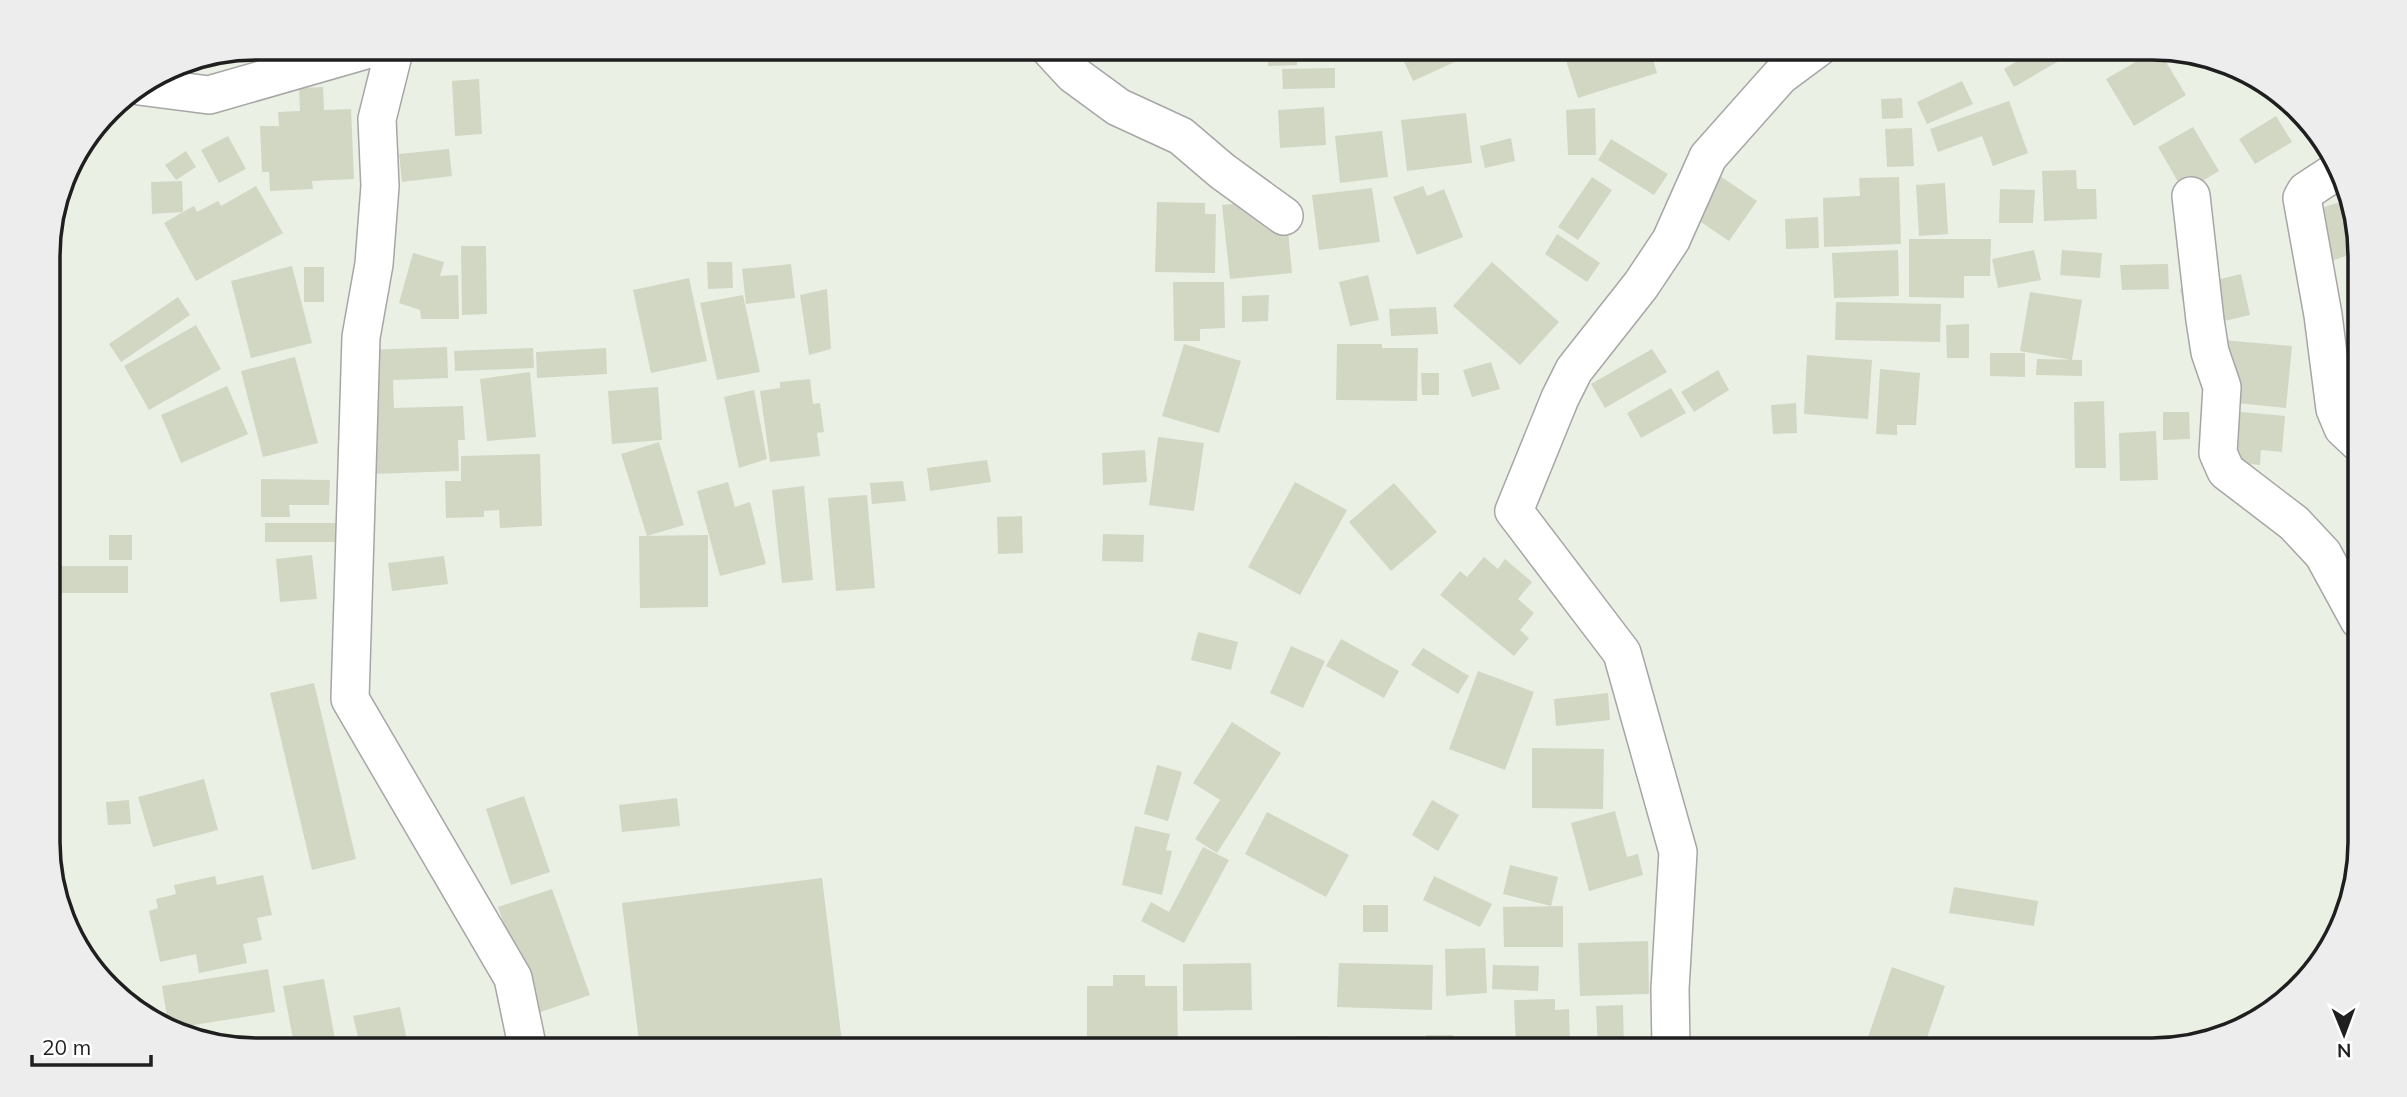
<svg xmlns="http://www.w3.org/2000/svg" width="2407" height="1097" font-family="Mulish,sans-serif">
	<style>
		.building { fill: #d2d7c4 }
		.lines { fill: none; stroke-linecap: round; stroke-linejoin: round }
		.minor-casing { stroke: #a6a6a6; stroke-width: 40 }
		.minor { stroke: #fff; stroke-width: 37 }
		.rim { fill: none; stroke: #1f1f1f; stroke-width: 3.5 }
	</style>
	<rect width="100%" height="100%" fill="#eaf0e4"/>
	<path class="building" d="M1268,47H1297V65L1268,66Z
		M1365,47H1394L1395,56L1367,59Z
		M1418,47H1469L1472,54L1413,81L1401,55Z
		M1573,47H1649L1657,73L1578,98L1563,51Z
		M2041,47H2074L2076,51L2014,87L2004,69Z
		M2158,49L2186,95L2134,126L2106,79Z
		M1335,68V88L1283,89L1282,69Z
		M479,79L482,134L455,136L452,81Z
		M1962,81L1973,104L1927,124L1917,102Z
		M323,87L324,110L351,109L354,179L312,181L313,189L270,191L269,172H262L260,126H279L278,112L300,111L299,88Z
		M1902,98L1903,118L1882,119L1881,99Z
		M2009,101L2028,153L1993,166L1982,136L1938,152L1930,129Z
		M1324,107L1326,145L1280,148L1278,110Z
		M1595,108L1596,155H1568L1566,110Z
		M1466,113L1472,163L1407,171L1401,120Z
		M2276,116L2292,142L2255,164L2239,139Z
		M2193,127L2219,171L2184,192L2158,147Z
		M1912,128L1914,166L1887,167L1885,129Z
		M1382,131L1388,177L1340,183L1335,136Z
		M228,136L246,169L219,183L201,150Z
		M1511,138L1515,161L1485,168L1480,146Z
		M1611,139L1668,174L1654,195L1598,160Z
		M449,149L452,176L402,182L399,154Z
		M186,151L196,167L176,180L165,165Z
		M2076,170L2077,189H2096L2097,219L2044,221L2042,171Z
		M1714,172L1757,201L1729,241L1686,212Z
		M1592,177L1612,190L1578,240L1558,227Z
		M1899,177L1901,244L1824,247L1823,198L1860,196L1859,178Z
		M182,181L183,212L194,206L197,212L218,201L221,206L256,186L283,233L196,281L164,223L183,212L152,214L151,182Z
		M1945,183L1948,234L1919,236L1916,185Z
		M1423,186L1427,196L1444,189L1463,237L1417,255L1393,197Z
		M1372,188L1380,242L1319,250L1312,195Z
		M2000,189L2035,190L2033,223H1999Z
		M1285,198L1292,273L1230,279L1222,205Z
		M2346,200L2358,228V252L2328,262L2312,211Z
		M1157,202L1205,203V214H1216L1215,273L1155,272Z
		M1818,217L1819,248L1786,249L1785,219Z
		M1557,234L1600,263L1587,282L1545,254Z
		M1909,239H1991L1990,276H1964V298L1909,297Z
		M461,246H486L487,314L462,315Z
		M1898,250L1899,296L1834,298L1832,253Z
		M2034,250L2041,280L1998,288L1992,259Z
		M2062,250L2102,253L2100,278L2060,275Z
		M413,253L444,262L440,276L458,275L459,319H421L420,310L399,303Z
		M707,262H732L733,288L708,289Z
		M1492,262L1559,322L1520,365L1453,306Z
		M791,264L795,298L746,304L742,269Z
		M2168,264L2169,289L2122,290L2120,265Z
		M292,266L312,343L251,358L231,281Z
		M304,267H324V302H304Z
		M2241,274L2250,315L2190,329L2180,289Z
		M1368,275L1379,320L1350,326L1339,282Z
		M689,278L707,361L651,373L633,290Z
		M1173,282H1224L1225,328L1200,329V341H1174Z
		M827,289L831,349L809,355L800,295Z
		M2030,292L2082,300L2072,360L2020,351Z
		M743,295L760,372L717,380L700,303Z
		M1269,295L1268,321L1242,322V296Z
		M178,297L190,315L121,362L109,344Z
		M1836,302L1941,304L1940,342L1835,340Z
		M1436,307L1438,334L1391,336L1389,309Z
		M1969,324V358H1947L1946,325Z
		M196,325L221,369L149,410L124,366Z
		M2223,340L2292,346L2286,408L2217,401Z
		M1184,344L1241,361L1219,433L1162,416Z
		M1337,344H1382V348H1418L1417,401L1336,400Z
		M447,347L448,378L393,380L394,408L463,406L465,440H458L459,471L371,474L367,350Z
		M533,348L534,368L455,371L454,351Z
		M606,348L607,374L537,378L536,352Z
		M1652,349L1667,372L1605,408L1591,384Z
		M1990,353H2025V377L1990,376Z
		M1807,355L1872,360L1868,419L1804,414Z
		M295,357L318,443L263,457L241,371Z
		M2037,359L2082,360V376L2036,375Z
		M1491,362L1500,389L1472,397L1463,370Z
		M1880,369L1920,373L1916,425H1897V435L1876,434Z
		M1718,370L1729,390L1694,412L1681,392Z
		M530,372L536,437L487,441L480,379Z
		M1421,373H1439V395H1422Z
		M810,379L813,404L820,403L824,432L817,433L820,456L770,462L760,391L780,388V382Z
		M227,386L248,434L181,463L161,415Z
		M658,387L662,440L612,444L608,391Z
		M1671,388L1686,413L1641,438L1627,413Z
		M754,390L767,459L739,468L724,397Z
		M2104,401L2106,468H2075L2074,402Z
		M1796,403L1797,433L1773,434L1771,405Z
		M2208,409L2285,416L2282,452L2261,450L2260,465L2204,460Z
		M2163,412H2189L2190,439L2163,440Z
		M2156,431L2158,480L2120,481L2119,433Z
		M1158,437L1204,443L1194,511L1149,505Z
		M659,442L684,525L647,536L621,454Z
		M1145,450L1147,482L1103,485L1102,453Z
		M540,454L542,526L500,528L499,510L484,511V517L446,518L445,481H461V456Z
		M987,460L991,482L930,491L927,468Z
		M261,479L330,480L329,505H289L290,517H261Z
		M903,481L906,501L872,504L870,483Z
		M728,482L735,507L750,502L766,564L720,576L697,491Z
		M1295,482L1347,510L1300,595L1248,567Z
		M1394,483L1437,532L1391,571L1349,522Z
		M804,486L813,580L782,583L772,490Z
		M867,495L875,588L836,591L828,498Z
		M1022,516L1023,553L998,554L997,517Z
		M265,523H337V542H265Z
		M1103,534L1144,535L1143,562L1102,561Z
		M109,535H132V560H109Z
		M708,535V607L640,608L639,536Z
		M312,555L317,599L280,602L276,559Z
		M444,556L448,584L392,591L388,563Z
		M1484,557L1498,569L1505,559L1532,582L1518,599L1534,613L1520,630L1529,638L1514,656L1440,595L1460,571L1467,577Z
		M58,566H128V593H59Z
		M49,613L61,614L57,656L49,655Z
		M1198,632L1238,642L1231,670L1191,660Z
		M1341,639L1399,671L1384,698L1326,666Z
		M1291,646L1325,661L1303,708L1270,693Z
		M1423,648L1469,676L1458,694L1411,665Z
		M1478,671L1534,692L1505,770L1449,749Z
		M314,683L356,859L312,870L270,693Z
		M1608,693L1610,720L1556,726L1554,699Z
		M1232,722L1281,753L1217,853L1195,839L1220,800L1193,783Z
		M1532,748L1604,749L1603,809L1532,808Z
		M1157,765L1182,772L1168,821L1144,814Z
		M204,779L218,830L153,847L138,797Z
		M524,796L550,872L511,885L486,809Z
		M677,798L680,826L622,832L619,805Z
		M129,800L131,824L108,825L106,802Z
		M1432,800L1459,815L1438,851L1412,835Z
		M1615,811L1627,857L1638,854L1643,875L1589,891L1571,823Z
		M1267,812L1349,855L1326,897L1245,854Z
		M1135,826L1170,834L1166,850L1172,851L1162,895L1122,885Z
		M1203,847L1229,860L1184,943L1141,921L1151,902L1169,912Z
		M1510,865L1558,877L1551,906L1503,894Z
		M263,875L272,915L257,918L262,940L243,944L247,963L199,973L196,954L160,962L149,911L158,908L156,899L176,894L174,885L215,876L217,885Z
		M1434,876L1492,904L1480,927L1423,900Z
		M822,878L843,1050H640L622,903Z
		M1954,887L2038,901L2034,926L1949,913Z
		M552,889L590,995L535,1014L498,907Z
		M1363,905H1388V932H1363Z
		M1563,906V947H1504L1503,907Z
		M1648,941L1649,994L1580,996L1578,943Z
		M1485,948L1487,993L1446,996L1445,949Z
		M1251,963L1252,1010L1183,1011V964Z
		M1339,963L1433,965L1432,1010L1337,1007Z
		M1493,965L1539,966L1538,991L1492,989Z
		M1892,967L1945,986L1923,1049H1864Z
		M268,969L275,1012L169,1029L162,986Z
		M1113,975H1145V986H1177L1178,1047L1087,1048V986H1113Z
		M324,979L337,1050H295L283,986Z
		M1555,999V1010L1569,1009L1570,1049H1516L1514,1000Z
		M1623,1005L1624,1049H1598L1596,1006Z
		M400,1007L409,1050H361L353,1016Z
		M1426,1035H1453V1049H1426Z
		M1295,1036H1329V1050H1295Z
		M1738,1038V1049H1700V1039Z
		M1514,1044V1049H1488V1045Z"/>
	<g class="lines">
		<defs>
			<path id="minor" d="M395,47L377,119L380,186L374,264L361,337L350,699L513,978L528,1050
				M1048,47L1073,74L1118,107L1181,136L1222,171L1284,216
				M139,86L209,95L376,47
				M2335,172L2306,191L2302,198L2323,315L2335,409L2343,428L2359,443
				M2191,196L2205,320L2210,352L2222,387L2218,453L2226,471L2294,523L2323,554L2359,620
				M1671,1049L1670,989L1678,852L1622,653L1514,511L1560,398L1574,370L1641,285L1671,240L1708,157L1780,76L1819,47"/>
		</defs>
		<use href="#minor" class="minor-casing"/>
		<use href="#minor" class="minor"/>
	</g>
	<path d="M0 0H2407V1097H0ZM256 60H2152A196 196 0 0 1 2348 256V842A196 196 0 0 1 2152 1038H256A196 196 0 0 1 60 842V256A196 196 0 0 1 256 60Z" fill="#ededed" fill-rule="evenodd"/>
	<path class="rim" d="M256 60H2152A196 196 0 0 1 2348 256V842A196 196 0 0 1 2152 1038H256A196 196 0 0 1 60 842V256A196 196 0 0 1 256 60Z"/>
	<g transform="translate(2344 1034) rotate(179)" stroke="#ffffff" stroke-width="5" paint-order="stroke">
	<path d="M0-5L12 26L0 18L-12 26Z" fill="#1f1f1f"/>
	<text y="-10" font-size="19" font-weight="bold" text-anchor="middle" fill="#1f1f1f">N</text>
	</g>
	<path d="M32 1055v10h119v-10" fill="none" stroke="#1f1f1f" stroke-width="3.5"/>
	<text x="42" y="1055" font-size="21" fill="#1f1f1f" stroke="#ffffff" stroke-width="5" paint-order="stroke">20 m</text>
</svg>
